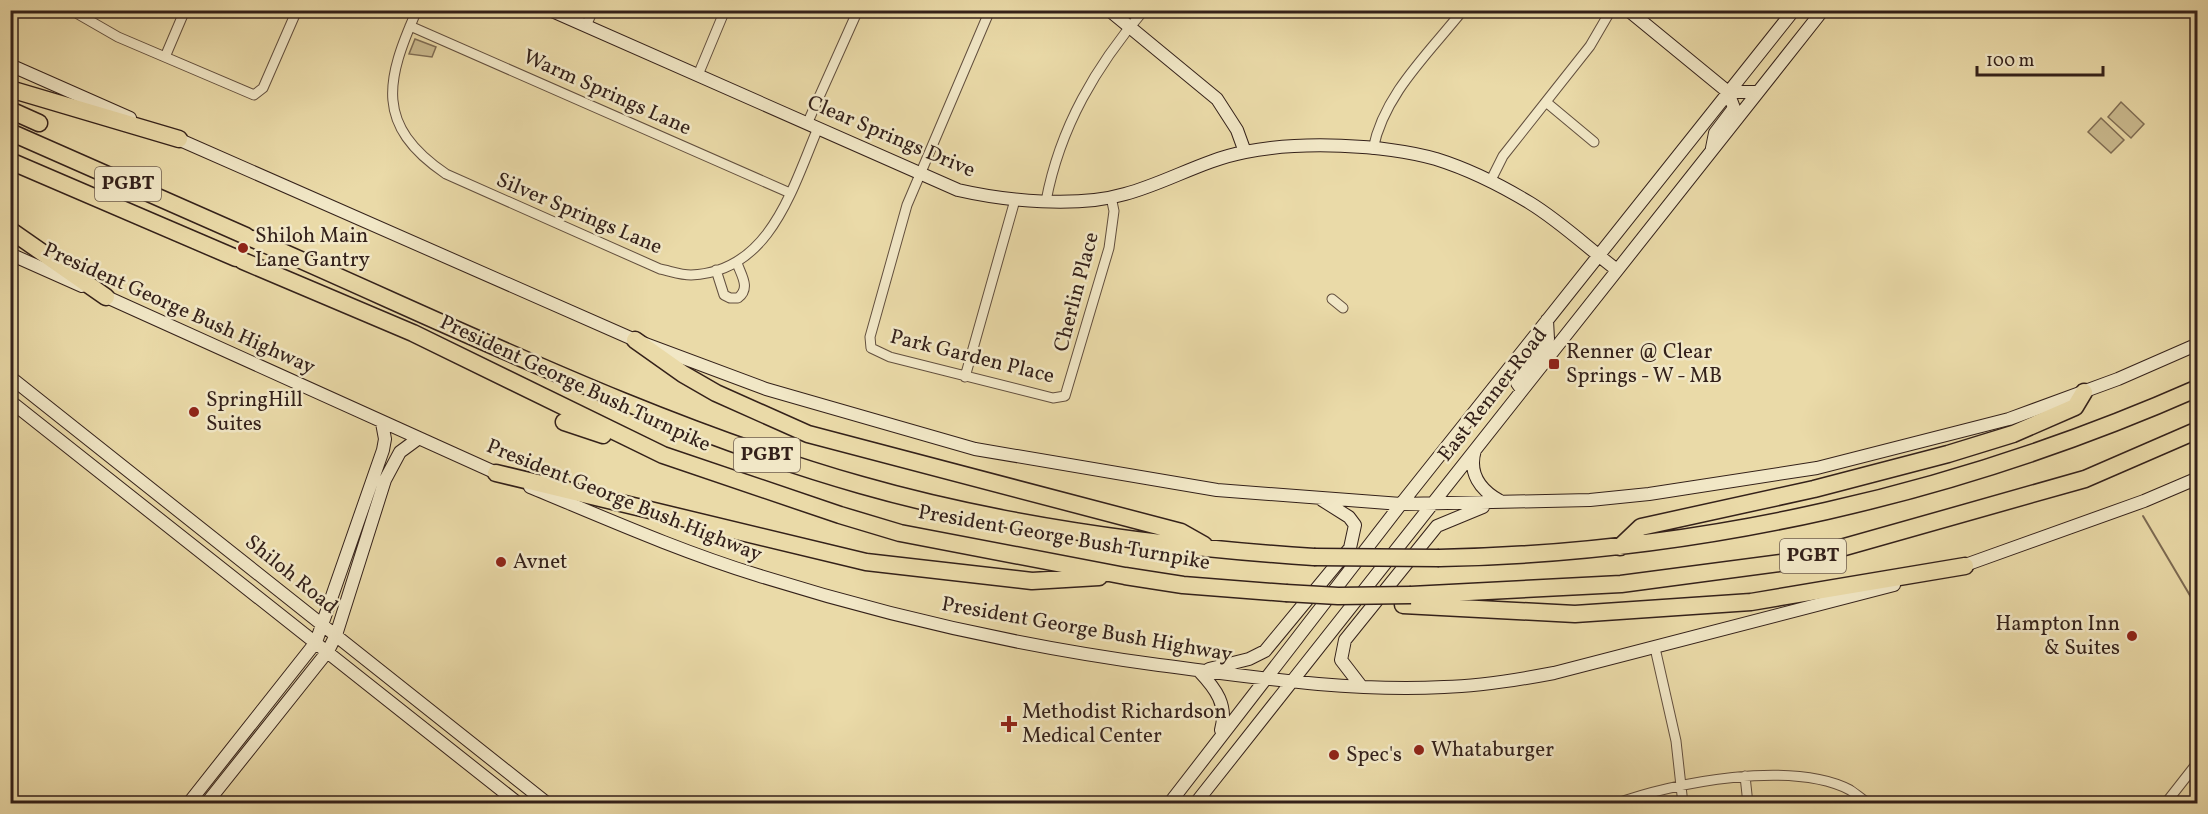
<svg xmlns="http://www.w3.org/2000/svg" width="2208" height="814" font-family="Vollkorn,serif">
	<style>
		.green { fill: #cbbb90; stroke: #806e55; stroke-width: 1.5 }
		.lines { fill: none; stroke-linecap: round; stroke-linejoin: round }
		.stream { stroke: #7c6a52; stroke-width: 2 }
		.street-casing { stroke: #624f3e; stroke-width: 11 }
		.secondary-casing { stroke: #34211a; stroke-width: 14 }
		.highway-casing { stroke: #34211a; stroke-width: 19 }
		.street { stroke: #f1e7c6; stroke-width: 9 }
		.secondary { stroke: #f1e7c6; stroke-width: 12 }
		.highway { stroke: #eadaa8; stroke-width: 16 }
		.highway-bridge-casing { stroke: #34211a; stroke-width: 19; stroke-linecap: butt }
		.highway-bridge { stroke: #eadaa8; stroke-width: 16 }
		.poi-dot { fill: #8f2418; stroke: #f1e7c6; stroke-width: 2 }
		.labels { text-anchor: middle; dominant-baseline: central; stroke-width: 5; stroke-linejoin: round; paint-order: stroke }
		.shield { fill: #f1e7c6; stroke: #6d5c4e; stroke-width: 1.5 }
		.shield-label { font-size: 20px; font-weight: bold; fill: #34211a }
		.street-label { font-size: 21px; fill: #34211a; stroke: #f1e7c6 }
		.poi-label { font-size: 21px; fill: #34211a; stroke: #f1e7c6; text-anchor: start }
	</style>
	<rect width="100%" height="100%" fill="#eadaa8"/>
	<filter id="stains"><feTurbulence type="fractalNoise" baseFrequency=".00333" numOctaves="4"/><feColorMatrix values="0 0 0 0 .2 0 0 0 0 .09 0 0 0 0 .02 0 0 0 .5 -.17"/></filter>
	<radialGradient id="worn" r=".72"><stop offset=".6" stop-color="#630" stop-opacity="0"/><stop offset="1" stop-color="#630" stop-opacity=".3"/></radialGradient>
	<path class="green" d="M415,39L436,47L432,57L409,54Z
		M2121,102L2144,124L2131,138L2108,117Z
		M2101,118L2124,140L2111,153L2088,132Z"/>
	<g class="lines">
		<path class="stream" d="M2143,516L2198,609"/>
		<defs>
			<path id="street" d="M77,10L78,14L118,37L254,95L263,88L297,10
				M417,10C386,80 374,125 446,174L660,269C670,271 681,275 691,275C770,272 792,189 818,128
				M990,10L907,205L870,337L871,348L890,357L1053,398L1065,396L1109,248L1114,211L1111,197
				M1301,12L1302,10
				M410,26L790,193
				M586,26L593,10
				M165,57L185,10
				M698,75L725,10
				M1546,102L1594,142
				M807,124L858,10
				M1373,149C1384,94 1429,53 1463,10
				M1490,182L1503,156L1590,46L1611,10
				M1046,201C1060,127 1096,66 1144,10
				M716,270L724,295L730,298H738C751,288 741,275 737,263
				M1332,299L1343,308
				M965,377L1015,200
				M1655,648L1676,741L1683,804
				M1745,776L1748,804
				M1615,804C1674,782 1792,760 1850,790C1856,794 1862,799 1869,804
				M2165,804L2194,767"/>
			<path id="secondary" d="M550,10L958,190C1006,201 1077,208 1125,194C1166,183 1203,160 1245,152C1300,141 1382,144 1436,159C1468,169 1502,186 1530,203C1561,222 1588,248 1617,270
				M1109,10L1217,99L1237,130L1245,152
				M1628,10L1728,92L1734,108L1715,133L1712,148
				M10,65L130,118
				M1728,92H1758
				M171,136L635,340L766,389L975,449L1217,490L1401,504L1590,500L1649,494L1817,468L2009,419L2118,379L2198,344
				M10,254L82,286
				M100,294L503,476
				M10,377L548,804
				M1522,390L1517,383L1518,380L1548,339L1547,320
				M10,401L519,804
				M1475,450C1468,473 1480,490 1500,501
				M530,487C605,518 679,551 757,575C887,616 1024,647 1159,665C1253,677 1349,692 1444,687C1481,686 1517,680 1554,673L1894,585
				M1957,568L2144,501L2198,478
				M1209,669L1249,659L1265,651L1350,548L1355,525L1349,517L1322,500
				M1199,671C1216,689 1228,705 1221,730
				M1361,686L1341,660L1345,640L1437,526L1483,507
				M188,804L316,642L383,450L385,439L382,423
				M206,804L328,651L336,635L385,480L400,452L419,438
				M1169,804L1401,504L1794,10
				M1195,804L1823,10"/>
			<path id="highway" d="M10,89L179,139
				M10,110L39,123
				M10,132L246,236
				M10,161L236,258
				M10,230L106,297
				M253,239C453,326 651,425 861,485C1008,527 1162,547 1314,557
				M243,261L413,333L663,455L840,515L900,533L1125,576L1183,585L1286,593
				M635,340L683,374L716,393L808,434L1181,532L1204,545
				M564,422L603,435
				M496,473L866,562L1032,581L1099,577
				M1620,547L1641,527L1814,489L1948,454L2013,434L2075,407L2084,392
				M1439,558C1701,553 1958,494 2198,388
				M1411,595L1621,584L1795,561L2085,479L2198,430
				M1403,605L1575,614L1751,602L1965,566"/>
		</defs>
		<use href="#street" class="street-casing"/>
		<use href="#secondary" class="secondary-casing"/>
		<use href="#highway" class="highway-casing"/>
		<use href="#street" class="street"/>
		<use href="#secondary" class="secondary"/>
		<use href="#highway" class="highway"/>
		<defs>
			<path id="highway-bridge" d="M1314,557L1439,558
				M1286,593L1338,596L1411,595"/>
		</defs>
		<use href="#highway-bridge" class="highway-bridge-casing"/>
		<use href="#highway-bridge" class="highway-bridge"/>
	</g>
	<g class="poi-dot">
		<circle cx="243" cy="248" r="6"/>
		<rect x="1548" y="358" width="12" height="12" rx="3"/>
		<circle cx="194" cy="412" r="6"/>
		<circle cx="501" cy="562" r="6"/>
		<circle cx="2132" cy="636" r="6"/>
		<path d="M1006 715h6v6h6v6h-6v6h-6v-6h-6v-6h6z"/>
		<circle cx="1419" cy="750" r="6"/>
		<circle cx="1334" cy="755" r="6"/>
	</g>
	<g class="labels">
		<g class="shield">
			<rect x="95" y="167" width="66" height="34" rx="4.5"/>
			<rect x="734" y="438" width="66" height="34" rx="4.5"/>
			<rect x="1780" y="539" width="66" height="34" rx="4.5"/>
		</g>
		<g class="shield-label">
			<text x="128" y="184">PGBT</text>
			<text x="767" y="455">PGBT</text>
			<text x="1813" y="556">PGBT</text>
		</g>
		<g class="street-label">
			<text transform="translate(607 93) rotate(24)">Warm Springs Lane</text>
			<text transform="translate(891 137) rotate(23)">Clear Springs Drive</text>
			<text transform="translate(579 214) rotate(23)">Silver Springs Lane</text>
			<text transform="translate(1077 292) rotate(-75)">Cherlin Place</text>
			<text transform="translate(179 309) rotate(24)">President George Bush Highway</text>
			<text transform="translate(972 357) rotate(14)">Park Garden Place</text>
			<text transform="translate(575 384) rotate(25)">President George Bush Turnpike</text>
			<text transform="translate(1493 395) rotate(-52)">East Renner Road</text>
			<text transform="translate(624 501) rotate(22)">President George Bush Highway</text>
			<text transform="translate(1064 538) rotate(10)">President George Bush Turnpike</text>
			<text transform="translate(291 575) rotate(39)">Shiloh Road</text>
			<text transform="translate(1087 630) rotate(10)">President George Bush Highway</text>
		</g>
		<g class="poi-label">
			<text x="255" y="236">Shiloh Main<tspan x="255" dy="24">Lane Gantry</tspan></text>
			<text x="1566" y="352">Renner @ Clear<tspan x="1566" dy="24">Springs - W - MB</tspan></text>
			<text x="206" y="400">SpringHill<tspan x="206" dy="24">Suites</tspan></text>
			<text x="513" y="562">Avnet</text>
			<text x="2120" y="624" text-anchor="end">Hampton Inn<tspan x="2120" dy="24">&amp; Suites</tspan></text>
			<text x="1022" y="712">Methodist Richardson<tspan x="1022" dy="24">Medical Center</tspan></text>
			<text x="1431" y="750">Whataburger</text>
			<text x="1346" y="755">Spec's</text>
		</g>
	</g>
	<rect width="2208" height="814" fill="none" stroke="#eadaa8" stroke-width="36"/>
	<rect x="12" y="12" width="2184" height="790" fill="none" stroke="#34211a" stroke-width="3"/>
	<rect x="18" y="18" width="2172" height="778" fill="none" stroke="#34211a" stroke-width="1.5"/>
	<path d="M1977 66v9h126v-9" fill="none" stroke="#34211a" stroke-width="3"/>
	<text x="1986" y="66" font-size="18" fill="#34211a" stroke="#f1e7c6" stroke-width="4.5" paint-order="stroke">100 m</text>
	<rect width="100%" height="100%" filter="url(#stains)"/>
	<rect width="100%" height="100%" fill="url(#worn)"/>
</svg>
